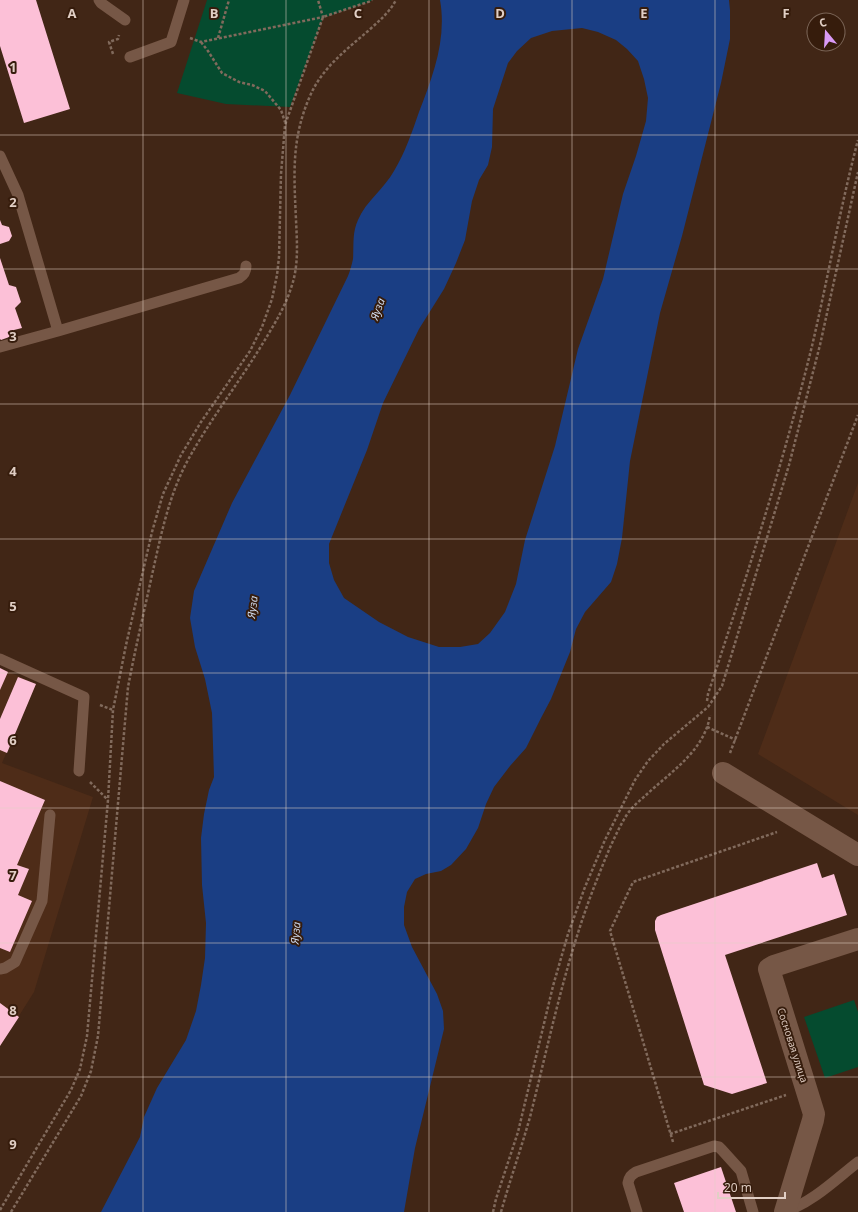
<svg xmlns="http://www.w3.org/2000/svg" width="858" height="1212" font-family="'Open Sans',sans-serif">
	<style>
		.built { fill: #4e2c18 }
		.green { fill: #054b2f }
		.water { fill: #1a3e84; fill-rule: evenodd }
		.building { fill: #fcc0d7 }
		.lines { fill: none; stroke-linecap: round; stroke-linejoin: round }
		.path { stroke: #816a5c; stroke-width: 2.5; stroke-dasharray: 3 2; stroke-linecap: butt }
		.lane { stroke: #765746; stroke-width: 11 }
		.street { stroke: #765746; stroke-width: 22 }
		.grid { fill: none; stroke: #e1cfc5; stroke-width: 1; stroke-opacity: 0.55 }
		.labels { text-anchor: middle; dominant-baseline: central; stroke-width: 4; stroke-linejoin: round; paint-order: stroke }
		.street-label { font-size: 10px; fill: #e1cfc5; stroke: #361c0c }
		.water-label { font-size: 11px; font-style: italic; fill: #d2def2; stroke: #361c0c }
		.grid-label { font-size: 13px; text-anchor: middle; font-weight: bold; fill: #e1cfc5; stroke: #361c0c; stroke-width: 4; stroke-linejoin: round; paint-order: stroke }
	</style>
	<rect width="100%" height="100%" fill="#412616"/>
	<path class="built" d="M858,483V815L758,754Z
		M0,668L36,684L2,763L93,797L34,992L0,1046Z"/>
	<path class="green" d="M207,0H372L371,1L323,18L290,107L226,104L177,93Z
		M854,1000L858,1012V1067L825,1078L804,1017Z"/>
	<path class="water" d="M440,0H729L730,10V39L721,83L682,236L660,313L630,461L622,538L617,564L611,582L585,612L576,629L570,652L551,699L541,718L526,748L510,766L494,787L486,804L478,828L466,849L451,865L441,871L426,874L415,879L407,892L404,907V925L412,947L437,994L443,1011L444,1029L415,1148L404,1212H101L140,1137L144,1117L157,1088L186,1040L196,1011L201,985L205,958L206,923L202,885L201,838L204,814L209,790L214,777L212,713L205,679L195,647L190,618L194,591L232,503L290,395L348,276C350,271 352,264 353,259C354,245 352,233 358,220C366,201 384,189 394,171C405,153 412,132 419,112C433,76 447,39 440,0ZM582,28L598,32L616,40L627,49L638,61L644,79L648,98L646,121L636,156L623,194L603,279L578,349L555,446L525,540L516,584L505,612L490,633L478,644L460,647H439L408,637L379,622L344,598L334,580L329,563V544L367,450L383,403L419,329L444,289L456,263L465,240L472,201L479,180L488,165L492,147L493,109L508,63L517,51L531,38L552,31Z"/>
	<path class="building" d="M0,0H36L70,109L24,123L0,46Z
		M0,220L2,225L9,227L12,236L9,241L0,244Z
		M0,258L9,285L16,287L21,302L15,308L22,328L14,330L12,336L1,340L0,339Z
		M0,668L8,672L0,690Z
		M18,677L36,684L7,753L0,750V719Z
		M0,781L45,800L17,865L29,869L18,895L32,901L10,952L0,948Z
		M817,863L822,878L834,874L847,915L725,955L767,1083L732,1094L704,1085L655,930V921L657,917L661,915Z
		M0,1003L19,1017L0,1046Z
		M721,1167L736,1212H684L674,1183Z"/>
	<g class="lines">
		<path class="path" d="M190,38L201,42L323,17L318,0
			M218,38L229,0
			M201,42L208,51L222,73L239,82L252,85L265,91L281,110L285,122
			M113,54L109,42L118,39L119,35
			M707,701L708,694C746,579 783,464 812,346C828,278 840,208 858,140
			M100,705L113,710
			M707,727L736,740
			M730,753L858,415
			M90,782L108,800
			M670,1134L786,1095
			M673,1142L610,931L633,882L777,832
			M0,1210L71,1090L80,1069L87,1036L108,800L113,710L126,645L152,532L163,494L181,455L201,422L250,351L262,327L272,299L277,275L279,257L281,174L285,125L323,17L371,1L372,0
			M11,1212L81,1096L91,1071L98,1036L128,687C135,650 144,612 152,575C161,535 169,494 189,458C213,415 244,376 269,333C278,318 286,304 291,288C299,266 297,243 296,220C294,175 291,139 310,96C322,68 346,50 368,31C379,21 389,13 396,0
			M493,1212L496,1199L518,1132L553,986L568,934L585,887L605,840L635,780L648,761L664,744L708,707L722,686L789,465L820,345L858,172
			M501,1212C510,1180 521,1149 530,1117C550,1038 566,958 596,882C605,859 614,836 626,816C631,808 638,802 645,796C669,773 705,751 710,715"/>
		<path class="lane" d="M99,0L101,3L125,20
			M130,57L171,42L184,0
			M0,156L18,195L58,331L0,347
			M58,331L239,278C244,275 246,272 246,266
			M0,659L84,697L79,771
			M0,969L5,968L15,962L42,901L50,815
			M786,1211C813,1202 836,1179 858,1162
			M637,1212L628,1183C629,1177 631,1175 636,1172L714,1146L719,1147L722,1150L741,1171L753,1212"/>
		<path class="street" d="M723,773L858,855
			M785,1212L813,1120L814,1114L769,969L774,966L858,939"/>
	</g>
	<path class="grid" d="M143,0V1212M286,0V1212M429,0V1212M572,0V1212M715,0V1212M0,135H858M0,269H858M0,404H858M0,539H858M0,673H858M0,808H858M0,943H858M0,1077H858"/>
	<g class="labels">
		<g class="street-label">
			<text transform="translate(793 1045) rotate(72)">Сосновая улица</text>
		</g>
		<g class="water-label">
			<text transform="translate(377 309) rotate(-70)">Яуза</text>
			<text transform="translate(252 607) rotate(-83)">Яуза</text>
			<text transform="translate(295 933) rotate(-85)">Яуза</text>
		</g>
	</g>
	<g class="grid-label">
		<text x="72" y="18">A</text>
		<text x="214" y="18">B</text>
		<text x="358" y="18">C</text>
		<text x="500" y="18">D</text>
		<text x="644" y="18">E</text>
		<text x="786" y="18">F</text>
		<text x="13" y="72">1</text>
		<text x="13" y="207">2</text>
		<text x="13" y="341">3</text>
		<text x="13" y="476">4</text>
		<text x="13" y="611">5</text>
		<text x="13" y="745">6</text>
		<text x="13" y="880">7</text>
		<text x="13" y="1015">8</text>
		<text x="13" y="1149">9</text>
	</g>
	<g transform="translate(826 32) rotate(342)"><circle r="19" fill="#361c0c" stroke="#7a6456"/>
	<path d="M0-3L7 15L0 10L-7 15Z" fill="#da9af6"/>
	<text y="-6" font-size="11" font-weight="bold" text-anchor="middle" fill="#e1cfc5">С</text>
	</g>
	<path d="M718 1192v6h67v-6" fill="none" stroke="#e1cfc5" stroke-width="2"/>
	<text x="724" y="1192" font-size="12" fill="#e1cfc5" stroke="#361c0c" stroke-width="3" paint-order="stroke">20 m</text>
</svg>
